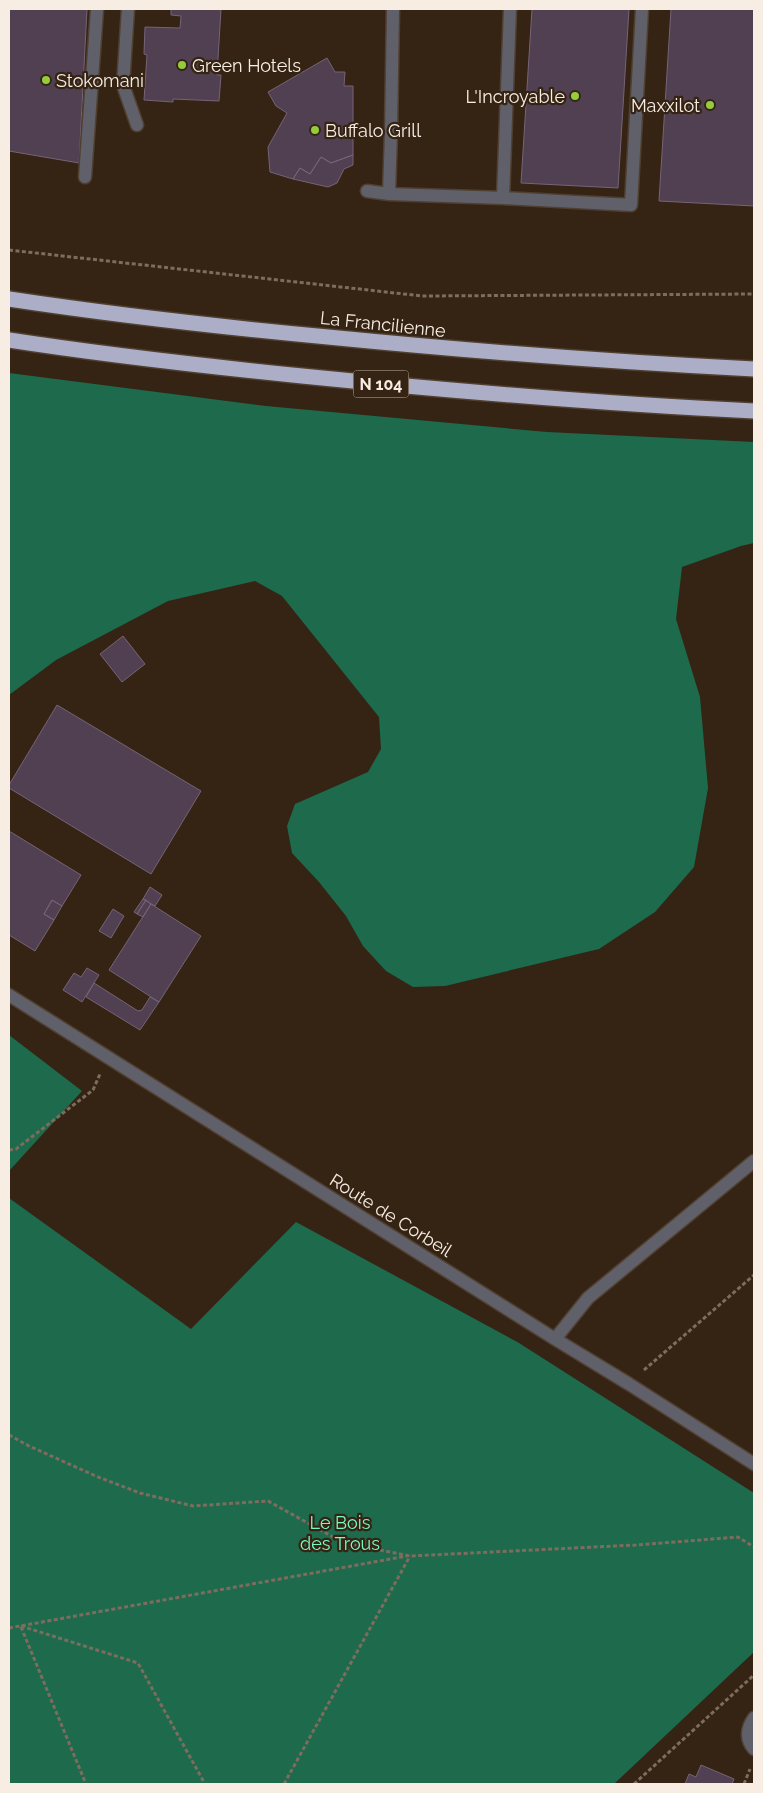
<svg xmlns="http://www.w3.org/2000/svg" width="763" height="1793" font-family="Raleway,sans-serif">
	<style>
		.forest { fill: #1d6a4d }
		.building { fill: #514051; stroke: #766376 }
		.lines { fill: none; stroke-linecap: round; stroke-linejoin: round }
		.minor-casing { stroke: #504031; stroke-width: 15 }
		.highway-casing { stroke: #504031; stroke-width: 18 }
		.path { stroke: #7c6d5f; stroke-width: 3; stroke-dasharray: 4 2.5; stroke-linecap: butt }
		.minor { stroke: #5f606a; stroke-width: 12 }
		.highway { stroke: #acadc7; stroke-width: 15 }
		.poi-dot { fill: #95cc3b; stroke: #352414; stroke-width: 2 }
		.labels { text-anchor: middle; dominant-baseline: central; stroke-width: 4.5; stroke-linejoin: round; paint-order: stroke }
		.shield { fill: #352414; stroke: #beb1a5; stroke-width: 1 }
		.shield-label { font-size: 16px; font-weight: bold; fill: #f8ede3 }
		.poi-label { font-size: 18px; fill: #f8ede3; stroke: #352414; text-anchor: start }
		.street-label { font-size: 18px; fill: #f8ede3; stroke: #352414 }
		.park-label { font-size: 18px; fill: #77f9c3; stroke: #352414 }
	</style>
	<rect width="100%" height="100%" fill="#352414"/>
	<path class="forest" d="M9,373L266,406L547,432L754,442V543L741,546L682,567L676,619L700,697L708,788L694,867L655,912L599,949L445,986L413,987L386,971L363,946L346,916L319,882L292,853L287,826L295,804L368,772L381,749L379,717L282,596L255,581L168,601L56,660L9,695Z
		M9,1035L82,1091L9,1171Z
		M9,1198L191,1329L296,1222L519,1343L754,1493V1652L614,1784H9Z"/>
	<path class="building" d="M9,9H87L79,163L9,151Z
		M171,9H221L217,75H221L219,101L173,99V102L144,100L147,55L144,54L145,27L180,28L181,16L171,15Z
		M532,9H629L618,188L521,183Z
		M671,9H754V206L659,201Z
		M327,58L335,72H345L344,86H353V155L331,163L321,157L310,174L300,168L293,179L270,172L268,147L287,113L276,106L268,92Z
		M353,155V165L344,169L337,183L328,187L293,179L300,168L310,174L321,157L331,163Z
		M123,636L145,664L122,682L100,654Z
		M57,705L201,791L151,874L9,788V785Z
		M9,831L81,875L62,906L52,900L44,914L54,920L35,951L9,935Z
		M150,887L162,895L155,906L143,899Z
		M143,899L146,900L137,914L134,912Z
		M52,900L62,906L54,920L44,914Z
		M146,900L151,904L143,917L137,914Z
		M151,904L201,936L159,1002L109,970Z
		M113,909L124,916L111,938L99,931Z
		M87,968L99,975L82,1002L63,990L74,973L81,977Z
		M94,983L138,1011L142,1010L150,997L159,1002L140,1030L86,997Z
		M701,1765L734,1779L732,1784H685L689,1774L696,1777Z"/>
	<g class="lines">
		<defs>
			<path id="minor" d="M128,9L123,85L137,125
				M85,177L97,9
				M367,191L389,194L391,132L393,9
				M389,194L503,198L631,205L642,9
				M503,198L510,9
				M9,995L555,1339L629,1384L754,1464
				M555,1339L588,1298L754,1161
				M754,1718C747,1728 745,1739 754,1749"/>
			<path id="highway" d="M9,299C115,315 221,327 328,337C470,351 612,362 754,369
				M9,340C106,355 204,366 302,376C452,391 603,404 754,411"/>
		</defs>
		<use href="#minor" class="minor-casing"/>
		<use href="#highway" class="highway-casing"/>
		<path class="path" d="M9,250L422,296L754,294
			M9,1150L16,1149L93,1090L100,1074
			M644,1370L754,1275
			M9,1435L29,1446L98,1477L140,1493L193,1506L268,1501L344,1543L410,1556L636,1545L738,1537L754,1547
			M21,1626L138,1663L205,1784
			M21,1627L86,1784
			M9,1628L407,1556
			M284,1784L410,1556
			M634,1784L754,1675
			M744,1784L750,1769"/>
		<use href="#minor" class="minor"/>
		<use href="#highway" class="highway"/>
	</g>
	<g class="poi-dot">
		<circle cx="182" cy="65" r="5"/>
		<circle cx="46" cy="80" r="5"/>
		<circle cx="575" cy="96" r="5"/>
		<circle cx="710" cy="105" r="5"/>
		<circle cx="315" cy="130" r="5"/>
	</g>
	<g class="labels">
		<rect class="shield" x="353.5" y="370.5" width="55" height="27" rx="4"/>
		<g class="shield-label">
			<text x="381" y="384">N 104</text>
		</g>
		<g class="poi-label">
			<text x="192" y="65">Green Hotels</text>
			<text x="56" y="80">Stokomani</text>
			<text x="565" y="96" text-anchor="end">L'Incroyable</text>
			<text x="700" y="105" text-anchor="end">Maxxilot</text>
			<text x="325" y="130">Buffalo Grill</text>
		</g>
		<g class="street-label">
			<text transform="translate(383 324) rotate(6)">La Francilienne</text>
			<text transform="translate(391 1215) rotate(32)">Route de Corbeil</text>
		</g>
		<g class="park-label">
			<text x="340" y="1522">Le Bois<tspan x="340" dy="21">des Trous</tspan></text>
		</g>
	</g>
	<rect width="763" height="1793" fill="none" stroke="#f8ede3" stroke-width="20"/>
</svg>
